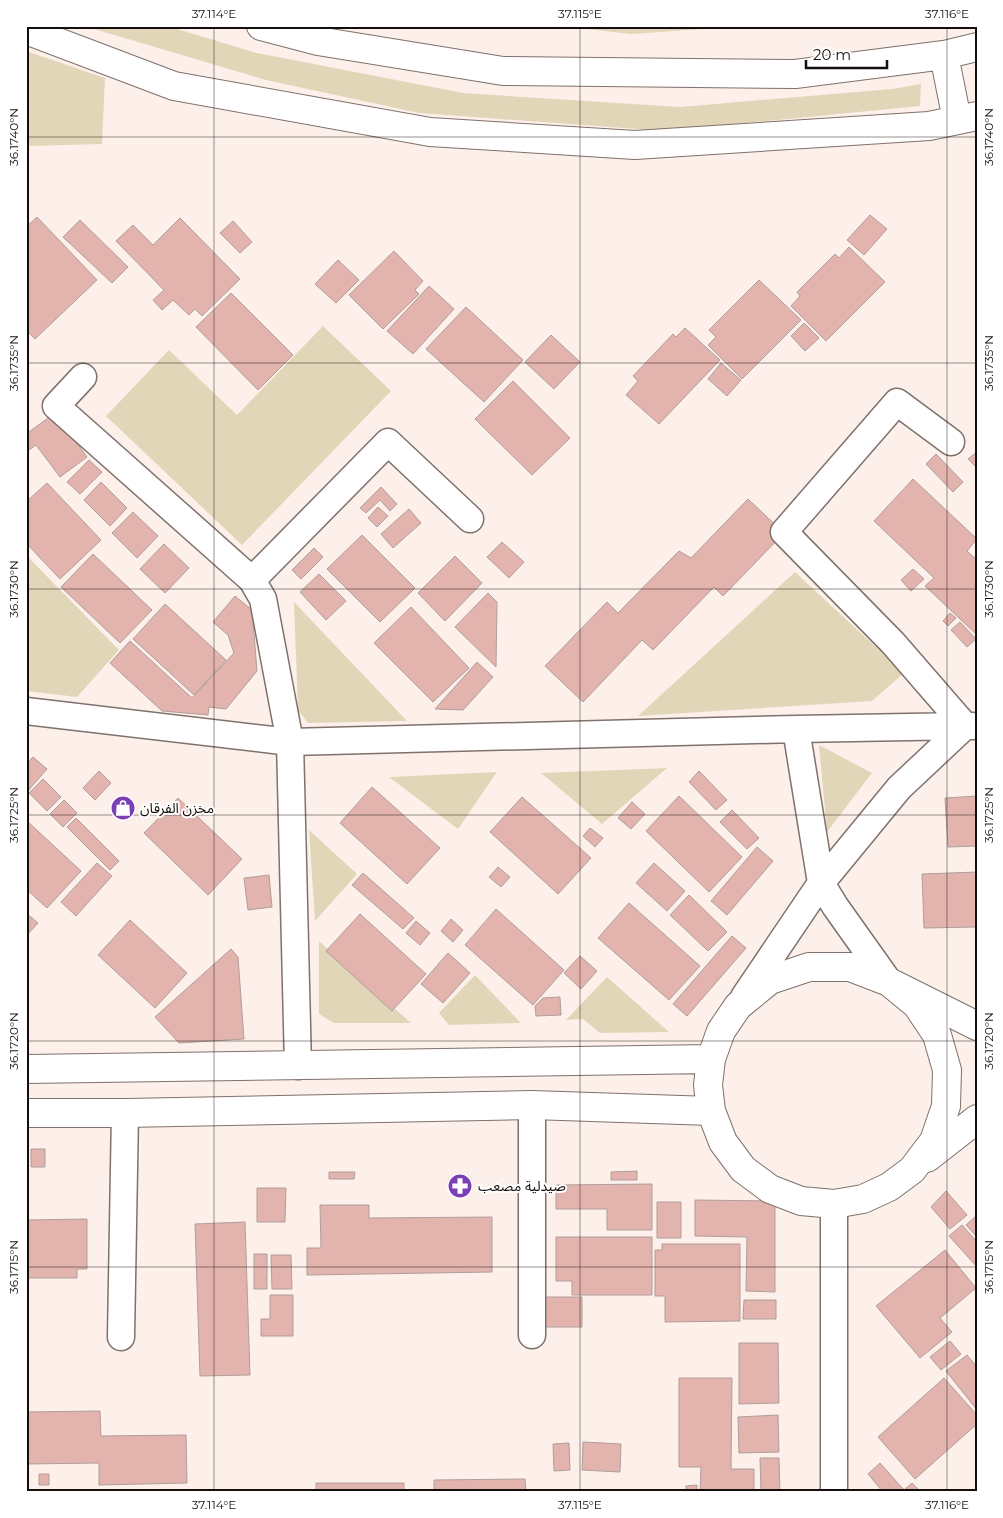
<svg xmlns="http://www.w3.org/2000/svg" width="1003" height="1518" font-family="Montserrat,'Noto Sans Arabic',sans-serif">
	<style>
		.green { fill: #e2d6b9 }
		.building { fill: #e3b3ad; stroke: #af9e9c }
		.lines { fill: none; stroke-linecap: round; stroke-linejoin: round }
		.minor-casing { stroke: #7f716b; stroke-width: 29 }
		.secondary-casing { stroke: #7f716b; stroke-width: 30 }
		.minor { stroke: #fff; stroke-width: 26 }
		.secondary { stroke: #fff; stroke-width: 28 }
		.ticks { fill: none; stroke: #140f0c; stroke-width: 1; stroke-opacity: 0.45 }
		.labels { text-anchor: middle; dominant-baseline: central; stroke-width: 4; stroke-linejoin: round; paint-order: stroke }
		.poi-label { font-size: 14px; fill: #140f0c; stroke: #fff; text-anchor: start }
		.neatline { fill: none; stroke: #140f0c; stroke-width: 2 }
		.ticks-label { font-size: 12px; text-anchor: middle; fill: #140f0c }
	</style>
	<rect width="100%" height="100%" fill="#fdf0ea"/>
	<path class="green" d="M84,26H167L257,53L463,93L680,107L892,89L921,84L920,106L664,131L419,113L266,80Z
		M560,26H746L631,34Z
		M26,51L105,78L102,144L26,146Z
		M323,326L391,391L242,545L106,416L169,350L237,415Z
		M26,555L119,650L77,697L26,691Z
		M795,572L904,673L872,701L638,716Z
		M294,602L407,721L308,723L298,710Z
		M819,745L872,773L827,832Z
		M667,768L602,824L541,773Z
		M497,772L458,829L389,777Z
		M309,830L357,874L315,921Z
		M319,941L411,1023H334L319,1014Z
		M475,975L521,1023L449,1025L439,1013Z
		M607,977L669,1032L600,1033L583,1019L566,1020Z"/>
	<path class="building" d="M870,215L887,229L864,255L847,240Z
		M37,217L97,280L35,339L26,330V227Z
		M180,218L240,279L202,316L195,309L189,315L173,300L162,310L153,300L164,290L116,241L133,225L153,245Z
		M80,220L128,267L112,283L63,237Z
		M233,221L252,242L240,253L220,233Z
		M849,247L885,282L826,341L791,306L800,296L797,292L835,254L839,258Z
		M394,251L423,281L415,290L419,294L383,329L349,295Z
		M338,260L359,280L336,303L315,284Z
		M759,280L801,320L742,379L708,345L716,337L709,330Z
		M429,286L454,309L413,354L387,331Z
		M231,293L293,355L258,390L196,327Z
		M466,307L523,360L484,402L426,349Z
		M804,323L819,338L805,351L791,336Z
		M685,328L720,360L659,424L626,395L638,381L633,376L673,334L676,337Z
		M551,335L580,362L554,389L525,362Z
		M721,363L741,380L727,396L708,379Z
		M513,381L570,438L532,475L475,419Z
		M55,413L87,457L60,477L36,445L26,452V434Z
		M977,452V465L975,466L968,459Z
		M936,454L963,482L953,492L926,464Z
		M89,460L102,472L80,494L67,482Z
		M913,479L977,539L967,551L977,560V635L925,586L934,578L874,521Z
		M101,482L127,508L110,526L84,500Z
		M47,483L101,540L60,579L26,543V502Z
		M381,487L397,504L390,511L380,500L366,513L360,508Z
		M748,499L784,533L723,596L714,587L653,650L642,640L583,702L545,666L607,602L618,613L679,551L691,558Z
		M378,507L388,516L377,527L368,518Z
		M409,509L421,523L393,548L381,534Z
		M133,512L158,536L137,558L112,533Z
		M362,535L415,588L380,622L327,569Z
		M502,542L524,562L509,578L487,557Z
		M164,544L189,568L165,593L140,569Z
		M314,548L323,557L301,579L292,570Z
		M93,554L152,610L120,643L61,587Z
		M455,556L482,583L445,621L418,593Z
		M913,569L924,579L911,591L901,580Z
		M319,574L346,601L326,620L300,592Z
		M488,593L497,602L496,667L455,627Z
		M235,596L252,610L257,671L226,709L209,707L208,715L162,711L110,663L130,641L192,698L234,653L228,635L213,622Z
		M165,604L226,660L194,695L133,639Z
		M411,607L469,668L433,702L374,643Z
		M950,613L956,618L948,626L943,621Z
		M960,622L976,639L967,647L951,630Z
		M477,662L493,677L463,710L435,709Z
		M33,757L47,769L26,793V764Z
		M99,771L111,783L95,800L83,788Z
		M699,771L727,800L716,810L689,782Z
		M43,779L61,797L47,811L29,793Z
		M372,787L440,848L407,884L340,823Z
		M679,796L742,857L709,892L646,831Z
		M977,796V846L948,847L945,798Z
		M522,797L591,858L558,894L490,832Z
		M178,798L242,859L208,895L144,833Z
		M64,800L77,813L63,827L50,814Z
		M632,802L645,814L631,829L618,818Z
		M732,810L759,838L747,849L720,822Z
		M76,818L119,861L110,870L67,827Z
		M26,820L81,871L47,908L26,889Z
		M590,828L603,838L595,847L583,836Z
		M757,847L773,861L727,915L711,901Z
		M97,863L112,876L76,916L61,902Z
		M654,863L685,891L667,911L636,883Z
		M498,867L510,877L501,887L489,877Z
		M977,872V927L924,928L922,874Z
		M363,873L414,918L403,929L352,885Z
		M269,875L272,907L248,910L244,878Z
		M689,895L727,932L708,951L670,915Z
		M629,903L700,966L669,1000L598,938Z
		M496,909L564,970L533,1005L465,945Z
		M26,913L38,923L26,936Z
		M360,914L426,974L392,1011L326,951Z
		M451,919L463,930L453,942L441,931Z
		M130,920L187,973L155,1008L98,955Z
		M416,921L430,933L420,945L406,933Z
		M732,936L746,948L687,1016L673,1004Z
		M231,949L238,957L244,1039L179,1043L155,1017Z
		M448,953L470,973L443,1003L421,984Z
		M580,956L597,971L581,989L564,973Z
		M560,997L561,1015L536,1016L535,1006L543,998Z
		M31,1149H45V1167H31Z
		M637,1171V1180H611V1172Z
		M329,1172H355L354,1179H329Z
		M652,1184V1230H607V1209H556V1185Z
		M257,1188H286L285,1222H257Z
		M946,1191L967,1215L950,1229L931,1207Z
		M695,1200L775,1201V1292L746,1291L747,1237L695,1236Z
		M657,1202H681V1238H657Z
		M320,1205H369V1218L492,1217V1272L307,1275V1248H321Z
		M977,1215V1237L966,1225Z
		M87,1219V1269H77V1278H26V1220Z
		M245,1222L250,1375L200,1376L195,1224Z
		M962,1225L977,1242V1267L949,1236Z
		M556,1237H652V1295H572V1281H556Z
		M662,1244H740V1321L665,1322V1296H655V1250H662Z
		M945,1250L976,1288L940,1318L952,1332L920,1358L876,1306Z
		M254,1254H267V1289H254Z
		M271,1255H291L292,1289H272Z
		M270,1295H293V1336H261V1319H270Z
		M541,1297H582V1327H541Z
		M744,1300H776V1319H743Z
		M950,1341L961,1354L941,1370L930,1357Z
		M739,1343H778L779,1403L739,1404Z
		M967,1355L977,1367V1410L946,1371Z
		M679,1378H732L731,1469H754V1492H700L701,1467H679Z
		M944,1378L977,1415V1424L915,1479L878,1437Z
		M100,1411L101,1436L186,1435L187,1483L99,1485V1463L26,1464V1412Z
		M778,1415L779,1452L739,1453L738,1417Z
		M583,1442L621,1444L620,1472L582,1470Z
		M569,1443L570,1470L554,1471L553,1444Z
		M760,1458H779L780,1492H761Z
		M880,1463L904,1490L912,1483L918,1489L916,1492H883L868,1474Z
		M39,1474H49V1485H39Z
		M525,1479L526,1492H434V1480Z
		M316,1483H404V1492H316Z
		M697,1485V1492H686V1486Z"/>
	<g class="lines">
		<defs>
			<path id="minor" d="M83,377L56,406L252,580L263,599L290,742L298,1066
				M252,580L388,442L470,519
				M26,711L290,742L796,729L965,726L893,643L784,532L897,402L951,442
				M889,982L835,906L821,883L899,788L965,726H973
				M744,997L821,883L796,729
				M532,1105V1335
				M121,1337L125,1113
				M834,1492V1204"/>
			<path id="secondary" d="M261,26L318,41L503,71L795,74L944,55L977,47
				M26,30L174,86L430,132L635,145L929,126L977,116
				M944,55L957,120
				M889,982L917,1005L937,1035L947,1070L946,1106L934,1141L912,1170L889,1187L863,1199L834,1204L801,1201L770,1189L743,1169L723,1142L711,1111L708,1085L711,1059L721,1031L738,1006L770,980L809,967H850L889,982L977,1026
				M26,1069L711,1059
				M26,1113H125L532,1105L711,1111
				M927,1158L977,1119"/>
		</defs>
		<use href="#minor" class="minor-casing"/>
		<use href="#secondary" class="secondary-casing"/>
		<use href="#minor" class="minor"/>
		<use href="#secondary" class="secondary"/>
	</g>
	<path class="ticks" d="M214,26V1492M580,26V1492M947,26V1492M26,137H977M26,363H977M26,589H977M26,815H977M26,1041H977M26,1267H977"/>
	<defs>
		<symbol id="shop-disc" viewBox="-11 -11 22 22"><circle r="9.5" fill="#7a3fb5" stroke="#fff"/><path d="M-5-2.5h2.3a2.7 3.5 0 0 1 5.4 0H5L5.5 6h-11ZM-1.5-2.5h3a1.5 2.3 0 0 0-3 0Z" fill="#fff"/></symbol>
		<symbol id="pharmacy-disc" viewBox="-11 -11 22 22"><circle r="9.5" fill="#7a3fb5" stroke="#fff"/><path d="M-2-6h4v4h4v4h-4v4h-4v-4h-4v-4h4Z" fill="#fff"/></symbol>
	</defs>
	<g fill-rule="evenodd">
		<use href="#shop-disc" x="109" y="794" width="28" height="28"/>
		<use href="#pharmacy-disc" x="446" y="1172" width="28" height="28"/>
	</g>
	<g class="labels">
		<g class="poi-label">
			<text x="140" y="808">مخزن الفرقان</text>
			<text x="478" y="1186">صيدلية مصعب</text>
		</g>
	</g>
	<rect width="1003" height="1518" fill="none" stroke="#ffffff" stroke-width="55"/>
	<path d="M806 60v8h81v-8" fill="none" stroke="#140f0c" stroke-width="2.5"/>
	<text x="813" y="60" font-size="15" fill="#140f0c" stroke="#ffffff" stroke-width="4" paint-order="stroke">20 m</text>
	<rect x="28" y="28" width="948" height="1462" class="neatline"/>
	<g class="ticks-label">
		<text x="214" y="18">37.114°E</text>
		<text x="580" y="18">37.115°E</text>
		<text x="947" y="18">37.116°E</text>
		<text transform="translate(14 137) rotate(-90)" y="4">36.1740°N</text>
		<text transform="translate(989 137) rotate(-90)" y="4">36.1740°N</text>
		<text transform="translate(14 363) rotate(-90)" y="4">36.1735°N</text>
		<text transform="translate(989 363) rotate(-90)" y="4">36.1735°N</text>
		<text transform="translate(14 589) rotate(-90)" y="4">36.1730°N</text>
		<text transform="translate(989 589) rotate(-90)" y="4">36.1730°N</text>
		<text transform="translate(14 815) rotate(-90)" y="4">36.1725°N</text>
		<text transform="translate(989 815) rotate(-90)" y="4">36.1725°N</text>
		<text transform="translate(14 1041) rotate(-90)" y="4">36.1720°N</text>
		<text transform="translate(989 1041) rotate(-90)" y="4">36.1720°N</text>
		<text transform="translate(14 1267) rotate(-90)" y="4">36.1715°N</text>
		<text transform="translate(989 1267) rotate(-90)" y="4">36.1715°N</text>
		<text x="214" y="1509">37.114°E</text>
		<text x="580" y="1509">37.115°E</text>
		<text x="947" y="1509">37.116°E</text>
	</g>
</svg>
